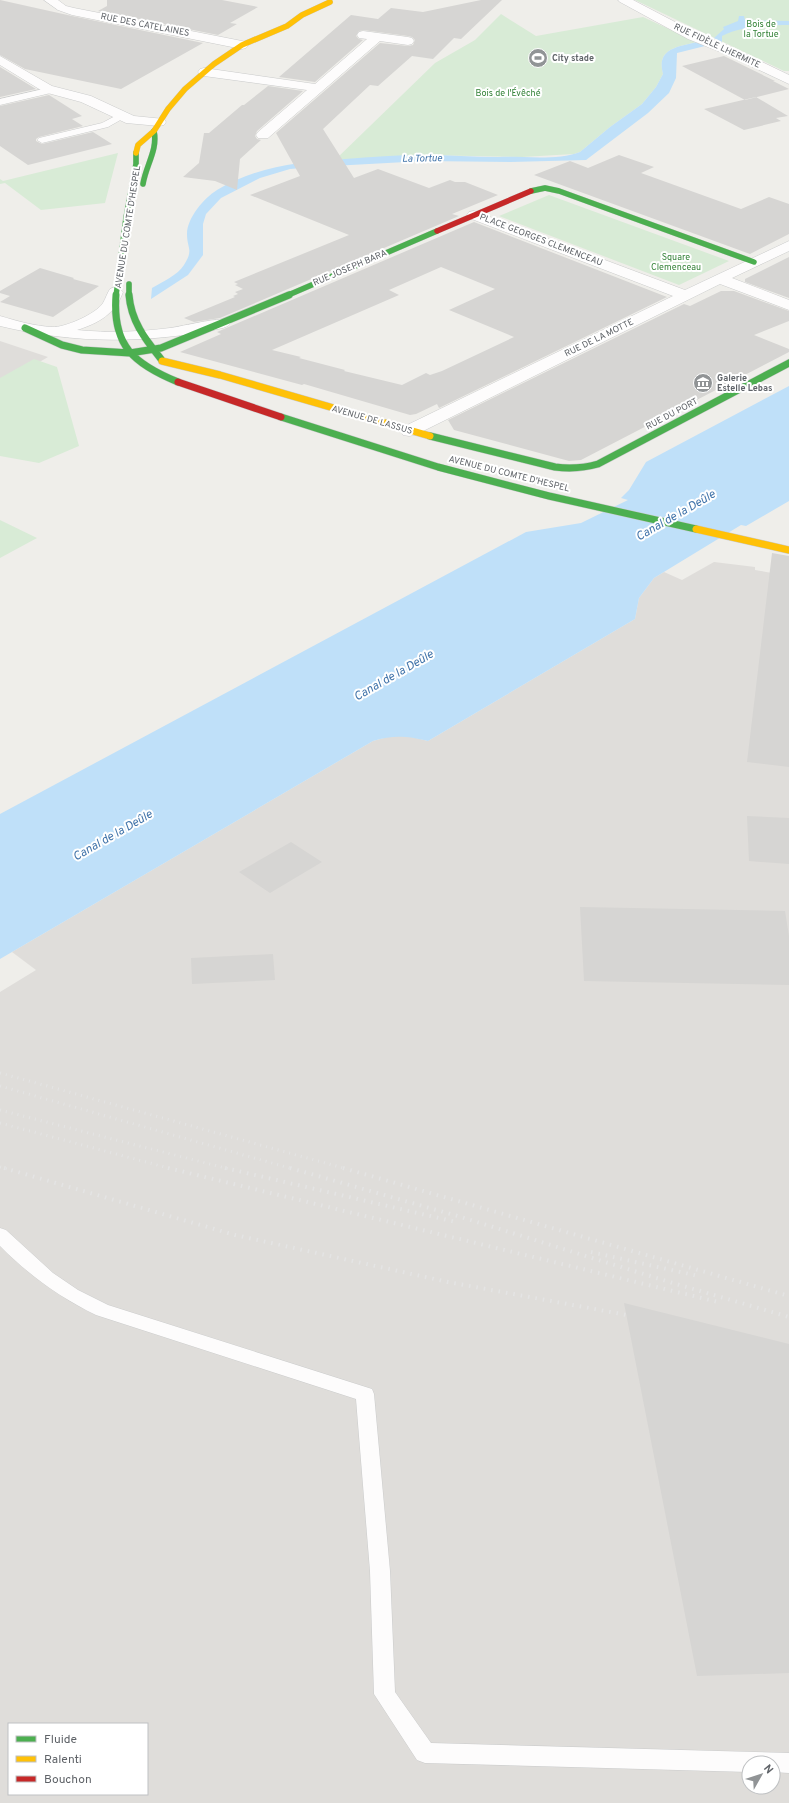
<svg xmlns="http://www.w3.org/2000/svg" width="789" height="1803" font-family="Overpass,sans-serif">
	<style>
		.industrial { fill: #dfddda; fill-rule: evenodd }
		.green { fill: #d8ebd6 }
		.water { fill: #bfe0f9 }
		.building { fill: #d6d5d3; fill-rule: evenodd }
		.lines { fill: none; stroke-linecap: round; stroke-linejoin: round }
		.lane-casing { stroke: #cbcccc; stroke-width: 1 }
		.street-casing { stroke: #cbcccc; stroke-width: 1 }
		.fast-far1-casing { stroke: #cacacb; stroke-width: 6 }
		.fast-casing { stroke: #cacacb; stroke-width: 8 }
		.slow-far1-casing { stroke: #cacacb; stroke-width: 6 }
		.slow-casing { stroke: #cacacb; stroke-width: 8 }
		.jam-far1-casing { stroke: #cacacb; stroke-width: 6 }
		.jam-casing { stroke: #cacacb; stroke-width: 8 }
		.lane { fill: #fdfcfc; fill-rule: evenodd }
		.street { fill: #fdfcfc; fill-rule: evenodd }
		.fast-far1 { stroke: #4caf50; stroke-width: 5.5 }
		.fast { stroke: #4caf50; stroke-width: 7 }
		.slow-far1 { stroke: #ffc107; stroke-width: 5.5 }
		.slow { stroke: #ffc107; stroke-width: 7 }
		.jam-far1 { stroke: #c62828; stroke-width: 5.5 }
		.jam { stroke: #c62828; stroke-width: 7 }
		.rail-far1 { stroke: #e4e4e4; stroke-width: 3; stroke-dasharray: 1 5; stroke-linecap: butt }
		.rail { stroke: #e4e4e4; stroke-width: 4; stroke-dasharray: 1.5 6; stroke-linecap: butt }
		.labels { text-anchor: middle; dominant-baseline: central; stroke-width: 4; stroke-linejoin: round; paint-order: stroke }
		.far-park-label { font-size: 9px; fill: #348238; stroke: #fff }
		.far-street-label { font-size: 9px; fill: #5f6368; stroke: #fff }
		.far-poi-label { font-size: 9px; font-weight: bold; fill: #5f6368; stroke: #fff; text-anchor: start }
		.far-water-label { font-size: 10px; font-style: italic; fill: #4174aa; stroke: #fff }
		.water-label { font-size: 12px; font-style: italic; fill: #4174aa; stroke: #fff }
	</style>
	<rect width="100%" height="100%" fill="#efeeea"/>
	<path class="industrial" d="M0,341L48,357L12,378L0,383Z
		M714,562L755,567V570L789,576V1803H0V992L36,970L12,952L373,741L391,736H408L428,741L635,619L639,598L654,578L664,572L682,580ZM9,1724H147V1794H9ZM749,1763H773V1787H749Z"/>
	<path class="green" d="M635,0H789V71H784Z
		M501,14L536,36L643,17L697,42C678,47 656,48 663,74L656,87L642,104L610,127L580,152L574,154L522,157L421,155L335,160L435,63L475,40Z
		M118,153L105,203L41,210L5,183L0,184V179L3,181Z
		M549,195L729,261L679,285L499,216Z
		M34,359L57,367L79,446L39,463L0,456V378Z
		M0,520L37,538L0,558Z"/>
	<path class="water" d="M739,16H744L745,20L789,21V25C767,25 742,26 722,36V42L714,38L724,29L723,27L738,21Z
		M697,42L705,46L677,53L676,78L669,93L648,113L586,160L511,162L424,161L314,167L290,169L260,178L221,198L206,214L203,224V255L188,275L151,299L152,288C162,282 178,275 184,265C194,249 187,249 187,234C187,218 204,198 217,190C257,166 299,162 345,159C371,157 397,155 423,155C448,155 474,157 499,157C523,156 557,161 580,152L610,127L642,104L656,87L663,74C656,48 678,47 697,42Z
		M789,386V501L746,526L741,525L654,578L639,598L635,619L428,741C406,736 394,735 373,741L0,959V814L526,532L581,523L628,500L621,498L629,490L646,462Z"/>
	<path class="building" d="M0,0L72,16L203,43L121,89L25,69L0,55Z
		M107,0H222L258,7L230,23L237,24L218,35L98,11L107,6Z
		M481,0H502L461,39L454,38L433,59L412,56L378,86L370,85L323,129L354,178L378,169L429,188L450,180L455,182H465L498,195L452,214L459,216L220,318L194,322L184,318L235,297L233,296L238,294L235,292L243,289L235,285L238,284L234,282L349,235L250,195L300,176L276,133L380,43L408,46L413,45L415,40L412,37L408,36L363,30L359,31L356,36L359,39L363,40L315,82L279,77L351,15L378,19L391,8L423,12Z
		M724,56L775,81H773L789,89L745,100L682,66Z
		M0,67L36,89L0,97Z
		M268,86L303,91L257,131L255,136L257,139L261,140L240,159L237,190L215,181L183,177L199,163L204,133H209L242,105H244Z
		M49,95L82,116L72,119L83,126L39,137L36,139V141L42,144L93,132L112,144L28,165L0,146V106Z
		M756,97L788,116L776,118L781,121L744,130L704,109Z
		M619,155L654,167L641,173L741,209L769,197L789,204V234L750,254L534,175L570,161L588,168Z
		M474,222L667,297L439,408L437,404L416,414L410,415L304,384L302,385L180,352L221,334L217,332ZM441,267L495,289L449,310L514,337L442,371L430,375L426,373L402,385L344,371L345,370L299,358L301,357L272,350L399,295L389,290Z
		M789,257V298L745,282V279Z
		M40,268L74,278L73,279L99,286L53,317L0,302L10,296L0,293V291Z
		M721,291H734L789,311V321L754,335L789,349V352L581,460L569,461L454,430L448,420L684,304L690,306Z
		M772,553L789,556V767L747,762Z
		M747,816L789,818V864L749,861Z
		M291,842L322,862L270,893L239,872Z
		M580,907L785,911L789,936V985L584,981Z
		M273,954L275,980L192,984L191,958Z
		M624,1303L789,1344V1673L697,1676Z"/>
	<g class="lines">
		<defs>
			<path id="lane" d="M52,87L56,90L55,92L0,105V99Z
				M121,113L125,116L124,118L108,127L42,143L37,140L39,138L102,123Z
				M0,1228L6,1230L53,1273L78,1290L108,1305L372,1389L374,1394L390,1571L395,1692L431,1743L789,1753V1773L773,1772V1763H749V1772L425,1763L417,1760L374,1694L370,1571L356,1399L96,1315C59,1297 29,1275 0,1246Z"/>
			<path id="street" d="M44,0H58L66,6L74,8L242,41L246,42L248,45L246,48L242,49L72,15L58,10Z
				M618,0H633L696,33L731,47L789,75V84L723,53L688,39L620,2Z
				M363,31L408,37L412,38L414,41L412,44L408,45L380,41L268,138H258L256,135L258,132L307,90L204,76L200,75L198,72L200,69L204,68L315,84L367,39L359,38L357,35L359,32Z
				M0,56L52,86L91,96L134,116L164,119L166,122L164,125L159,126L126,123L81,102L44,92L0,65Z
				M474,211L685,290L789,241V251L732,278L789,300V310L720,284L415,435L409,436L403,435L401,431L403,427L673,296L469,218L467,215L469,212Z
				M115,287L120,289L123,292C115,314 99,323 77,330C108,333 140,332 170,328C184,326 218,317 228,320L231,323L228,326L223,328C148,344 74,344 0,326V316C17,321 34,326 52,327C64,328 96,314 103,303C106,298 107,293 110,289Z"/>
			<path id="fast-far1" d="M143,184C146,165 158,150 154,131
				M531,191L545,188L559,191L754,262
				M116,296L126,218L136,164V153
				M129,296V284
				M286,296L437,231"/>
			<path id="fast" d="M116,295C112,346 134,364 178,382
				M129,295C131,321 145,339 161,359
				M25,328L62,345L82,350L130,353L161,348L289,295
				M281,417L438,467L549,496L696,529
				M430,436L555,467C570,469 584,468 598,464L789,363"/>
			<path id="slow-far1" d="M136,153L138,145L154,131L168,109L185,89L214,64L242,45L287,26L302,15L330,2"/>
			<path id="slow" d="M162,361L220,375L430,436
				M696,529L789,550"/>
			<path id="jam-far1" d="M437,231L531,191"/>
			<path id="jam" d="M178,382L281,417"/>
		</defs>
		<use href="#lane" class="lane-casing"/>
		<use href="#street" class="street-casing"/>
		<use href="#fast-far1" class="fast-far1-casing"/>
		<use href="#fast" class="fast-casing"/>
		<use href="#slow-far1" class="slow-far1-casing"/>
		<use href="#slow" class="slow-casing"/>
		<use href="#jam-far1" class="jam-far1-casing"/>
		<use href="#jam" class="jam-casing"/>
		<use href="#lane" class="lane"/>
		<use href="#street" class="street"/>
		<use href="#fast-far1" class="fast-far1"/>
		<use href="#fast" class="fast"/>
		<use href="#slow-far1" class="slow-far1"/>
		<use href="#slow" class="slow"/>
		<use href="#jam-far1" class="jam-far1"/>
		<use href="#jam" class="jam"/>
		<path class="rail-far1" d="M0,1073L347,1169
			M0,1086L293,1169
			M0,1110L229,1169
			M0,1123L172,1169
			M0,1167L7,1169"/>
		<path class="rail" d="M4,1168L235,1235L448,1282L627,1315
			M168,1168L718,1302
			M225,1168L456,1222
			M290,1168L461,1217L666,1281L789,1317
			M343,1168L789,1296
			M591,1252L698,1276"/>
	</g>
	<defs>
		<symbol id="stadium-disc" viewBox="-11 -11 22 22"><circle r="9.5" fill="#919496" stroke="#fff"/><path d="M0-5a6.5 5 0 1 0 0 10a6.5 5 0 1 0 0-10ZM-3.5-1.8h7v3.6h-7Z" fill="#fff"/></symbol>
		<symbol id="museum-disc" viewBox="-11 -11 22 22"><circle r="9.5" fill="#919496" stroke="#fff"/><path d="M0-6L6-3V-2H-6V-3ZM-5-1h2V3h-2ZM-1-1h2V3h-2ZM3-1h2V3H3ZM-6 4H6V6H-6Z" fill="#fff"/></symbol>
	</defs>
	<g fill-rule="evenodd">
		<use href="#stadium-disc" x="527" y="47" width="22" height="22"/>
		<use href="#museum-disc" x="692" y="372" width="22" height="22"/>
	</g>
	<g class="labels">
		<g class="far-park-label">
			<text x="761" y="24">Bois de<tspan x="761" dy="10">la Tortue</tspan></text>
			<text x="508" y="93">Bois de l'Évêché</text>
			<text x="676" y="257">Square<tspan x="676" dy="10">Clemenceau</tspan></text>
		</g>
		<g class="far-street-label">
			<text transform="translate(145 25) rotate(11)">RUE DES CATELAINES</text>
			<text transform="translate(717 46) rotate(25)">RUE FIDÈLE LHERMITE</text>
			<text transform="translate(128 227) rotate(-81)">AVENUE DU COMTE D'HESPEL</text>
			<text transform="translate(541 240) rotate(21)">PLACE GEORGES CLEMENCEAU</text>
			<text transform="translate(350 268) rotate(-23)">RUE JOSEPH BARA</text>
			<text transform="translate(599 338) rotate(-26)">RUE DE LA MOTTE</text>
			<text transform="translate(672 414) rotate(-28)">RUE DU PORT</text>
			<text transform="translate(372 420) rotate(16)">AVENUE DE LASSUS</text>
			<text transform="translate(509 474) rotate(14)">AVENUE DU COMTE D'HESPEL</text>
		</g>
		<g class="far-poi-label">
			<text x="552" y="58">City stade</text>
			<text x="717" y="378">Galerie<tspan x="717" dy="10">Estelle Lebas</tspan></text>
		</g>
		<g class="far-water-label">
			<text transform="translate(422 159) rotate(-1)">La Tortue</text>
		</g>
		<g class="water-label">
			<text transform="translate(676 516) rotate(-30)">Canal de la Deûle</text>
			<text transform="translate(394 676) rotate(-30)">Canal de la Deûle</text>
			<text transform="translate(113 836) rotate(-30)">Canal de la Deûle</text>
		</g>
	</g>
	<rect x="8" y="1723" width="140" height="72" fill="#ffffff" stroke="#bfc1c3"/>
	<rect x="16" y="1736" width="20" height="6" fill="#4caf50" stroke="#bfc1c3"/>
	<text x="44" y="1743" font-size="12" fill="#5f6368">Fluide</text>
	<rect x="16" y="1756" width="20" height="6" fill="#ffc107" stroke="#bfc1c3"/>
	<text x="44" y="1763" font-size="12" fill="#5f6368">Ralenti</text>
	<rect x="16" y="1776" width="20" height="6" fill="#c62828" stroke="#bfc1c3"/>
	<text x="44" y="1783" font-size="12" fill="#5f6368">Bouchon</text>
	<g transform="translate(761 1775) rotate(51)"><circle r="19" fill="#ffffff" stroke="#bfc1c3"/>
	<path d="M0-3L7 15L0 10L-7 15Z" fill="#919496"/>
	<text y="-6" font-size="11" font-weight="bold" text-anchor="middle" fill="#5f6368">N</text>
	</g>
</svg>
